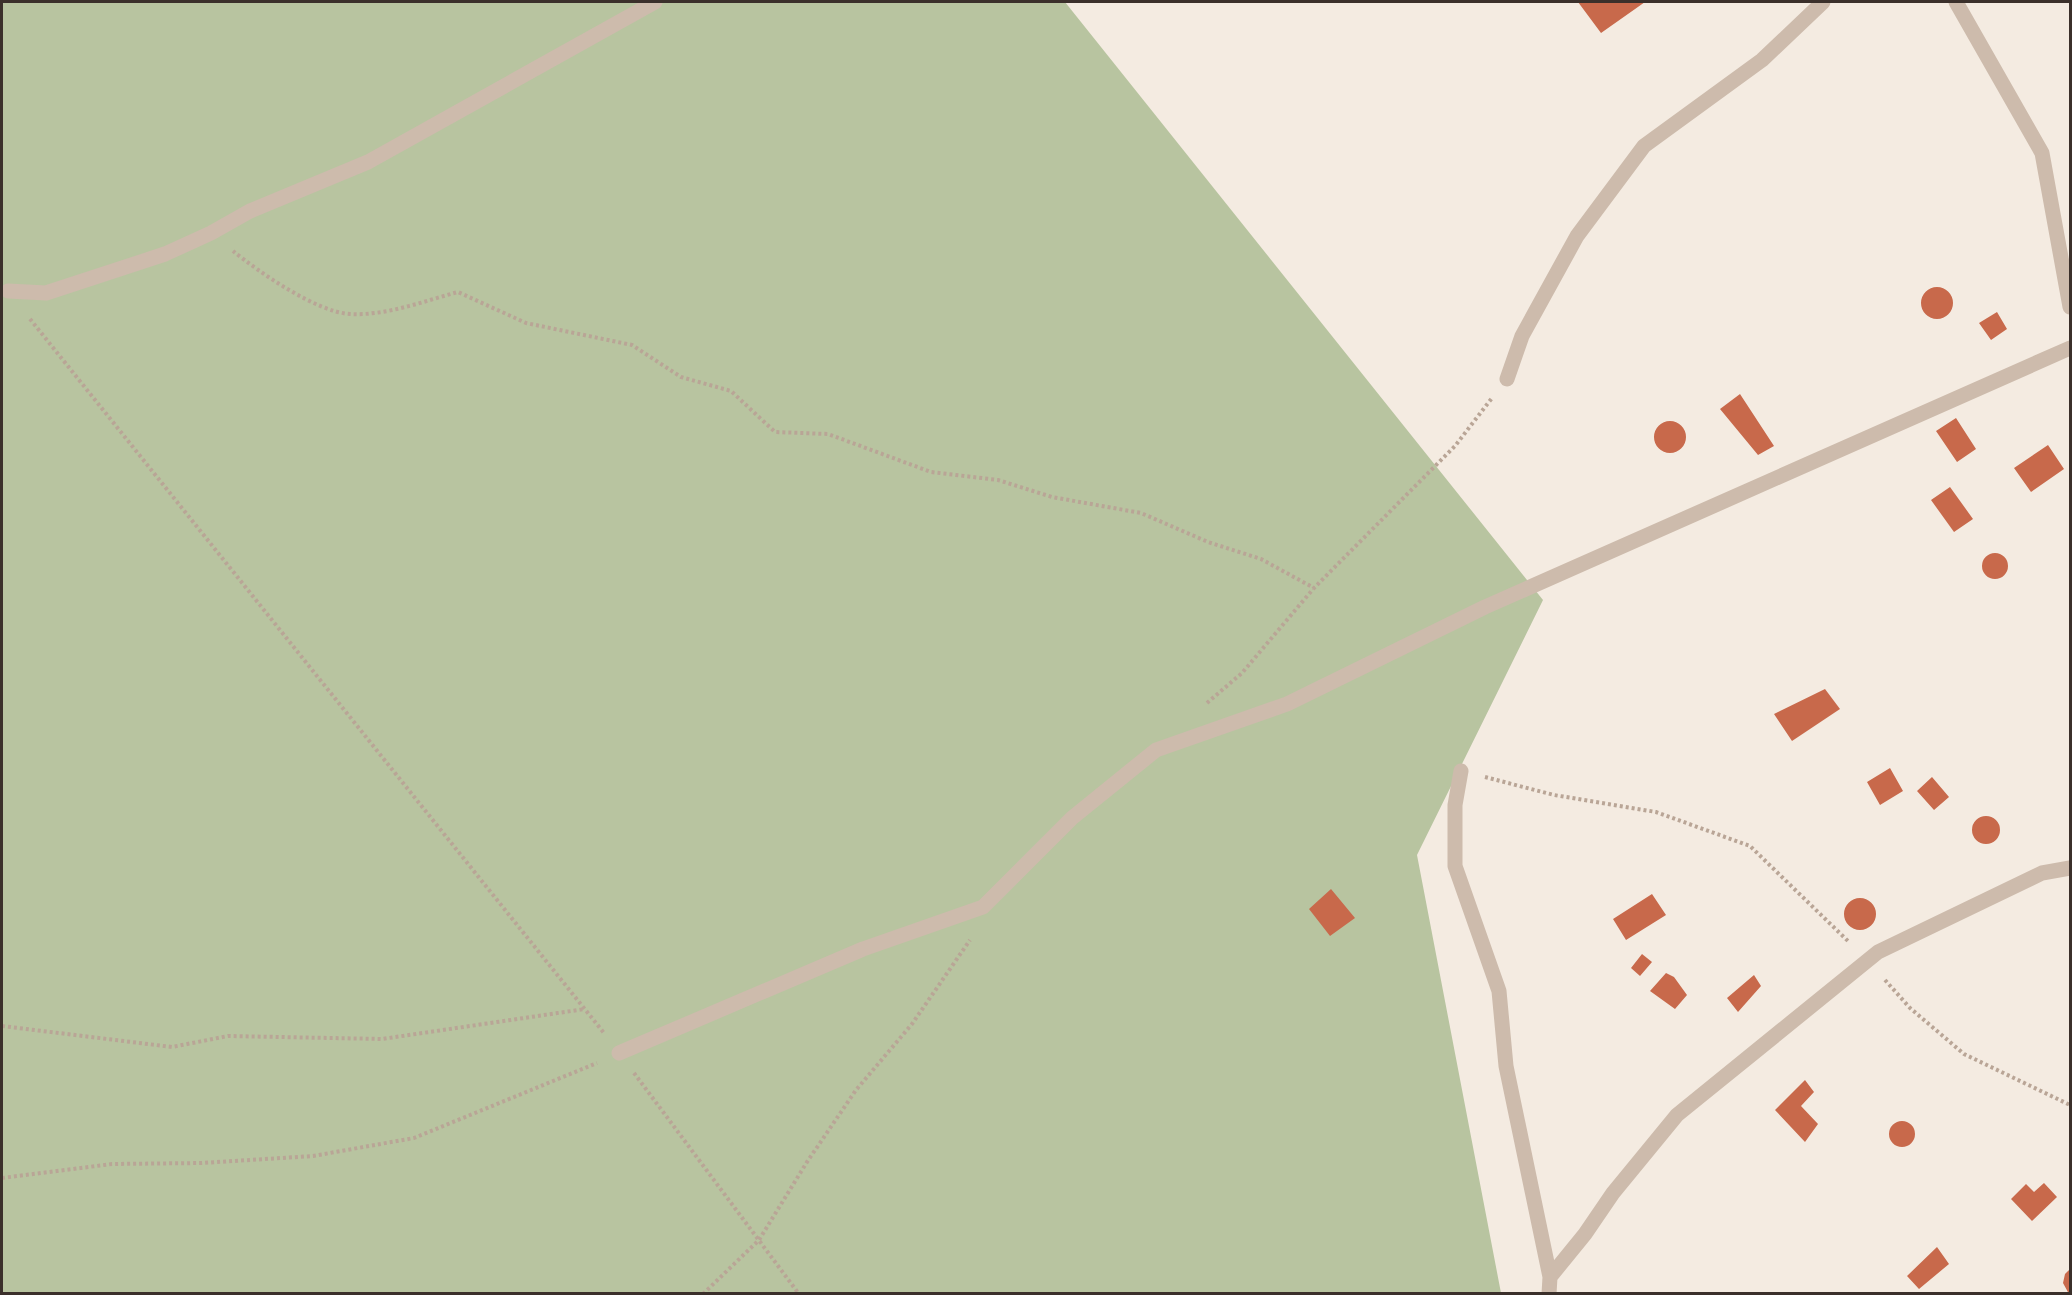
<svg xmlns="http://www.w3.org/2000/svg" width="2072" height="1295" font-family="Raleway,sans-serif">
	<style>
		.green { fill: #b8c4a0 }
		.building { fill: #c8694b }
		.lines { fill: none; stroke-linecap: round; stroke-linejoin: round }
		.path { stroke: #b9a596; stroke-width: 4; stroke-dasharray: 3 3; stroke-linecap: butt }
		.street { stroke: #cdbbac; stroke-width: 15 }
	</style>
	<rect width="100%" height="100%" fill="#f4ebe1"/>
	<path class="green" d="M2,2H1065L1543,600L1417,855L1501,1293L2,1294Z"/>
	<path class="building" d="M1578,2H1645L1601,33Z
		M1921 303a16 16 0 1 1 32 0a16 16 0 1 1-32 0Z
		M1997,312L2007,329L1991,340L1979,323Z
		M1740,394L1774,446L1758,455L1720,409Z
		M1956,418L1976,449L1957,462L1936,431Z
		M1654 437a16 16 0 1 1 32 0a16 16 0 1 1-32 0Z
		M2048,445L2064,469L2031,492L2014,468Z
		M1950,487L1973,519L1954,532L1931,500Z
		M1982 566a13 13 0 1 1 26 0a13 13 0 1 1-26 0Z
		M1825,689L1840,709L1792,741L1774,714Z
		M1890,768L1903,791L1880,805L1867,782Z
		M1932,777L1949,797L1934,810L1917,791Z
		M1972 830a14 14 0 1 1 28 0a14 14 0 1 1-28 0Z
		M1331,889L1355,918L1330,936L1309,909Z
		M1652,894L1666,915L1626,940L1613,919Z
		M1844 914a16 16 0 1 1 32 0a16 16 0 1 1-32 0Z
		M1642,954L1652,962L1640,976L1631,968Z
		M1666,973L1674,977L1687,995L1675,1009L1650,991Z
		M1754,975L1761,986L1738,1012L1727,998Z
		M1805,1080L1814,1092L1801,1106L1818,1124L1805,1142L1775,1110Z
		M1889 1134a13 13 0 1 1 26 0a13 13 0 1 1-26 0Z
		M2044,1183L2057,1197L2032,1221L2011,1199L2026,1184L2034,1192Z
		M1937,1247L1949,1264L1919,1289L1907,1276Z
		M2070,1269V1294H2069L2063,1283L2065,1274Z"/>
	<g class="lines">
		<path class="path" d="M233,251C259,272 316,312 350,314C386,316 424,301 458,292L526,323L632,345L681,377L731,391L775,432L828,434L931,472L998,480L1052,497L1141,513L1208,542L1261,559L1314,588
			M30,319L604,1033
			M1207,703L1242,673L1314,588L1455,446L1492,398
			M1485,777L1554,795L1656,812L1750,846L1849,942
			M1885,980L1910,1008L1964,1054L2070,1105
			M2,1026L172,1047L228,1036L382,1039L585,1009
			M634,1073L799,1294
			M2,1178L112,1164L202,1163L313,1156L414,1138L597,1063
			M703,1294L759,1240L807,1162L856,1090L912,1024L970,940"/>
		<path class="street" d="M1956,2L2042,153L2070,307
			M8,291L46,293L165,254L211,233L250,211L368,162L655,2
			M1507,379L1522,336L1577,236L1644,146L1762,60L1823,2
			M1461,771L1455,805V866L1499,991L1506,1066L1550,1277L1549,1294
			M619,1053L863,949L983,907L1072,818L1156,750L1287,704L1485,607L2070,348
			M1550,1277L1585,1234L1613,1193L1677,1115L1878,952L2042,873L2070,868"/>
	</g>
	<rect width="2072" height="1295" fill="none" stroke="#3b302b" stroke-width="6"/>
</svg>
